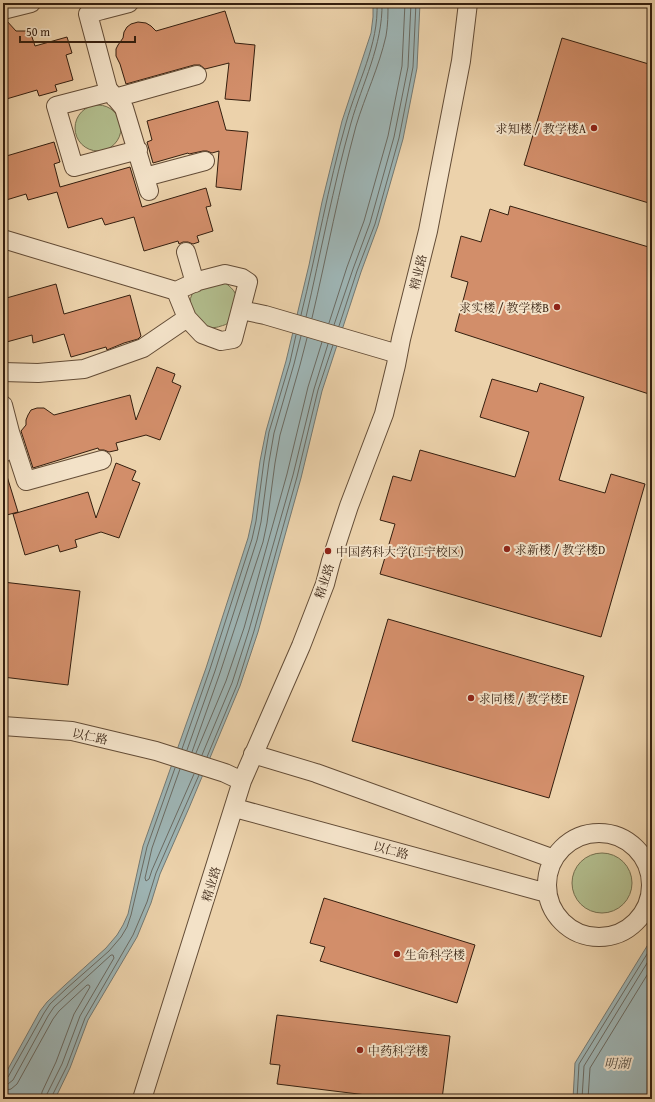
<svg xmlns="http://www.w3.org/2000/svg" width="655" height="1102" font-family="'Gentium Book Plus','Noto Serif SC',serif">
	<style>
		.green { fill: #b2bd8d; stroke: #746e4e }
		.water { fill: #9eb5b5; stroke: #747973 }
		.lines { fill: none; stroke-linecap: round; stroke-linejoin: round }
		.shore { stroke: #6a6a62; stroke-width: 1 }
		.building { fill: #d28e6a; stroke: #351f0f }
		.minor-casing { stroke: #634c36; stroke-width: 20 }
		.minor { stroke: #f3e2c8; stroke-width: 18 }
		.poi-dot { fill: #8f2418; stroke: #f3e2c8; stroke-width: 1.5 }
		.labels { text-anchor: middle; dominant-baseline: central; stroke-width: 4; stroke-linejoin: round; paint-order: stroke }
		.poi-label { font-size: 12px; fill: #351f0f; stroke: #f3e2c8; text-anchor: start }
		.street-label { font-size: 12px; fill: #351f0f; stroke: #f3e2c8 }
		.water-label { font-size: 13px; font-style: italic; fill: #544c41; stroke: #f3e2c8 }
	</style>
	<rect width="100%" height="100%" fill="#ecd2ab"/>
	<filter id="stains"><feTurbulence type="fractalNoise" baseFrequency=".005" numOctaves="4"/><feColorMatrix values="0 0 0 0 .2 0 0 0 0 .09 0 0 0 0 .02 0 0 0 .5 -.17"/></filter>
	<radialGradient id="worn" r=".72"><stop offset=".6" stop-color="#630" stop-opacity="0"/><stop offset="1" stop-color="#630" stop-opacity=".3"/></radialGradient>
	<path class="green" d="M75 128a23 23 0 1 1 46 0a23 23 0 1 1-46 0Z
		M224,282C235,290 239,295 235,308C234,311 233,316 231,320C230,323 225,325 221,326C208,331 197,324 192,311C191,308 190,305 190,302C190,297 193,293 195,288Z
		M572 883a30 30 0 1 1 60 0a30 30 0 1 1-60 0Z"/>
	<path class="water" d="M373,3H420L417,68L403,139L378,226L361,272L322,391L301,478L258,632L240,686L189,808L160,874L151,903L137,937L88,1020L70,1068L55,1099H3V1078L40,1011L47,1002L65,985L106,948L117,935L123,925L128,914L143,846L206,668L248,538L252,520L260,461L266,431L286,361L309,265L322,202L342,121L371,33L373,17Z
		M652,938V1099H573L575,1063Z"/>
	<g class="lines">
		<path class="shore" d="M301,315C317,251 328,186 346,123C357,83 379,45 377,3
			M306,317C321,252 333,187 351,123C362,84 383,45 382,3
			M312,318C327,254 339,189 356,126C365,96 379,67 386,36C388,25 388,14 388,3
			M329,323L347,267L364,221L388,136L402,66L405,3
			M334,325L353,269L370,223L394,137L408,67L411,3
			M339,326L357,271L375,224L399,138L413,67L416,3
			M182,749L210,669L252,539L256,521L264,461L269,432L290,362L296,335
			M187,750L215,671L257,540L261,522L269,462L274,433L294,364L301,336
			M192,752L220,673L263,542L267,523L275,463L280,435L300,365L307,338
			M196,753L226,681L244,628L287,474L308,387L322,342
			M202,755L232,683L249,630L293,475L314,389L328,344
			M207,757L237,685L254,631L297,477L318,390L333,345
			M180,769L152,848L145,878L146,881L149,879L152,870L194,774
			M3,1079H6L8,1077L44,1013L50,1004L67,988L109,951L121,937L127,927L131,915L147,847L175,768
			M3,1084H8L13,1080L48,1016L54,1007L111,955H113L114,958L80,1016L62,1064L47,1094V1099
			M3,1091L11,1089L17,1084L53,1019L59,1011L87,985H89L90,987L74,1014L56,1062L42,1092L41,1099
			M52,1099V1096L67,1066L85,1018L133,935L147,902L156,873L199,775
			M577,1099L579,1064L652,946
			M582,1099L584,1066L652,955
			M588,1099L590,1068L652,967"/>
	</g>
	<path class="building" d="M225,11L235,43L255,45L250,101L225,99L229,63L205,69L200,65H194L126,84L120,64L116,56V49L118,45L123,38L124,32L127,27L131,24L138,22L146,23L151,26L156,31Z
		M3,20H6L16,31H26L31,34L35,46L67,37L72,53L66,55L73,80L55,85L57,91L39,96L37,90L3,100Z
		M562,38L652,65V204L524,165Z
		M218,101L226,130L248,132L241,190L216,187L219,151L212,153L207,151H203L189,154L188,153L153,163L147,142L152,140L147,121Z
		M54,142L60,162L54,164L60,187L130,167L142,207L206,188L211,206L206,207L213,231L197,236L199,242L193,244L188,242H183L179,244L178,241L144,251L134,217L105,225L102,218L68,228L57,192L28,200L26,194L3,201V157Z
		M510,206L652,248V395L455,331L468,282L451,277L461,236L481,242L490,209L508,215Z
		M56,284L64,314L130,295L141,336L138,339L124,343L107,350L106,347L71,357L64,334L33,343L32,335L3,343V299Z
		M157,367L175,374L172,382L181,386L160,440L146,435L116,443L118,450L109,452L104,450H99L98,448L33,468L21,431L26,425V420L28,415L31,410L37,408H44L54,415L130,395L136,420Z
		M492,379L537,392L540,383L584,397L559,480L605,493L611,474L645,484L601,637L380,574L395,524L380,520L393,476L411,481L420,450L515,477L529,432L480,417Z
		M116,463L136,471L132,480L140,483L119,538L101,532L75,540L77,547L60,552L58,545L25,555L13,514L88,492L96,518Z
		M3,473H6L18,512L3,516Z
		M3,582L80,591L68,685L3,677Z
		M388,619L584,676L549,798L352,741Z
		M324,898L475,945L457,1003L320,961L325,947L310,943Z
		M277,1015L450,1036L442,1099H399L277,1084L280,1065L270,1064Z"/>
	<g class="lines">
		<defs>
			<path id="minor" d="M100,3L102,10L88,14L108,89L124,108L149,191
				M3,10L31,3
				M102,10L129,3
				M110,92L56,106L74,167L138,150
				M115,98L197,75
				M145,177L205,161
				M3,239L176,291L198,281L225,274L242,278L248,282L233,339L221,341L202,334L187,318L176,291
				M186,252L195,283
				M241,310L265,315L398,354
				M3,372L38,373L84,369L143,348L187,318
				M3,405L10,432L7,450L3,453
				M10,432L26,481L102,460
				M3,726L72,731L156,751L225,773L242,781
				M253,754L316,773L554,859
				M235,808L547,893
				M547 885a52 52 0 1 1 104 0a52 52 0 1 1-104 0Z
				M142,1099L242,781L301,646L325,584L331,561L349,506L384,414L396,365L401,339L428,231L461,61L468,3"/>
		</defs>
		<use href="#minor" class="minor-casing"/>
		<use href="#minor" class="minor"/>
	</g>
	<g class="poi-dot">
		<circle cx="594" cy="128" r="4"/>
		<circle cx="557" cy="307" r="4"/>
		<circle cx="507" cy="549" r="4"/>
		<circle cx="328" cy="551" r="4"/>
		<circle cx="471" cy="698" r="4"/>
		<circle cx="397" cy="954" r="4"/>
		<circle cx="360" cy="1050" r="4"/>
	</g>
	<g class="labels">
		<g class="poi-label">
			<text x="586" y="128" text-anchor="end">求知楼 / 教学楼A</text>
			<text x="549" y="307" text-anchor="end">求实楼 / 教学楼B</text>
			<text x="515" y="549">求新楼 / 教学楼D</text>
			<text x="336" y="551">中国药科大学(江宁校区)</text>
			<text x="479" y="698">求同楼 / 教学楼E</text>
			<text x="405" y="954">生命科学楼</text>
			<text x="368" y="1050">中药科学楼</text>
		</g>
		<g class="street-label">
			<text transform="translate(418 272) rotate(-76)">精业路</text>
			<text transform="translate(324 581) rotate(-72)">精业路</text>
			<text transform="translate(90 736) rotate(12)">以仁路</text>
			<text transform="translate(391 850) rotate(15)">以仁路</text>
			<text transform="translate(211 884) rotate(-73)">精业路</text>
		</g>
		<g class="water-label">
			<text x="617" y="1063">明湖</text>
		</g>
	</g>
	<rect width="655" height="1102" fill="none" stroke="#ecd2ab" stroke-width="16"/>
	<rect x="4" y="4" width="647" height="1094" fill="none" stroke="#351f0f" stroke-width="2"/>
	<rect x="8" y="8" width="639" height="1086" fill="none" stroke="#351f0f"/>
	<path d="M20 36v6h115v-6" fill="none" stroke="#351f0f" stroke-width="2"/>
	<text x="26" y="36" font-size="12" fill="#351f0f" stroke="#f3e2c8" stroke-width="3" paint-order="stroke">50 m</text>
	<rect width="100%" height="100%" filter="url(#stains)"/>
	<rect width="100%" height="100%" fill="url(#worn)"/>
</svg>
